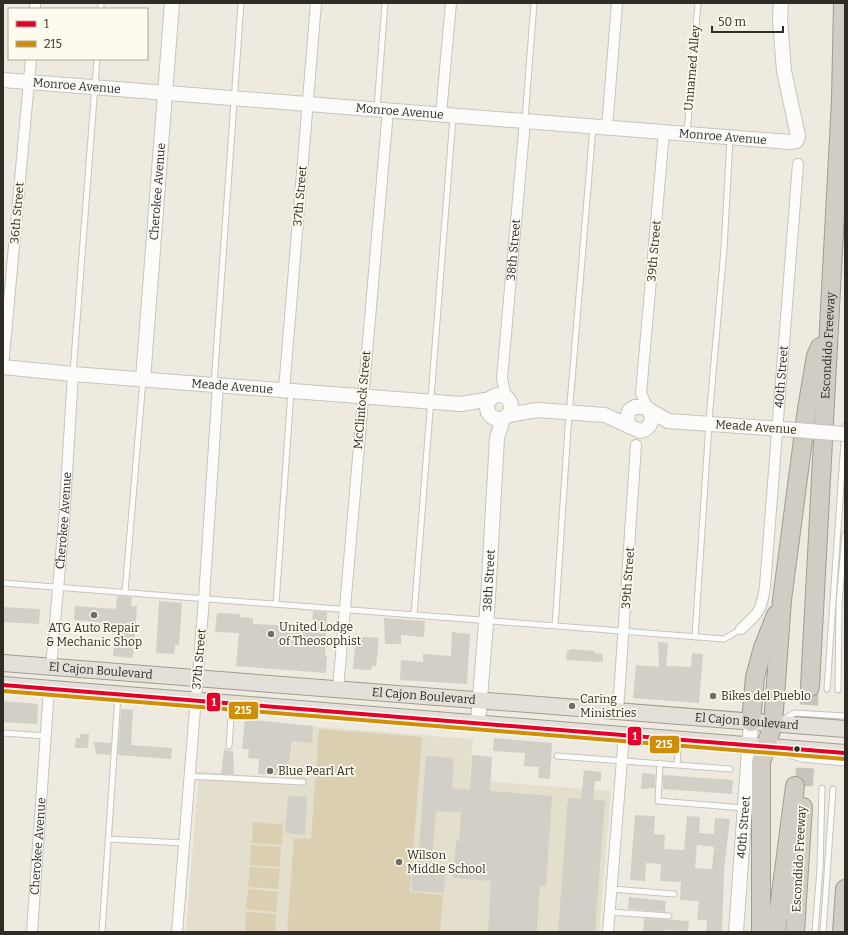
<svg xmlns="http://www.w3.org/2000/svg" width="848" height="935" font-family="Bitter,serif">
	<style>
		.built { fill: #e4decc }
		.green { fill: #dbcfb2 }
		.building { fill: #d2cfc7; fill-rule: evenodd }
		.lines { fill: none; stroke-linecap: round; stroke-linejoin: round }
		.highway-tunnel { stroke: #c8c4bb; stroke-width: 18; stroke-dasharray: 18 9; stroke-linecap: butt }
		.lane-casing { stroke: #c8c4bc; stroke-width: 7 }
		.street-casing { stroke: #c8c4bc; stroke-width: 12 }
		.secondary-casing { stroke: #c8c4bc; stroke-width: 16 }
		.primary-casing { stroke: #a19c8f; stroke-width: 18 }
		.highway-casing { stroke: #a19c8f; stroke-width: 20 }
		.lane { stroke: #fcfcfa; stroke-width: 5 }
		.street { stroke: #fcfcfa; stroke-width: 10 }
		.secondary { stroke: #fcfcfa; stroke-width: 14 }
		.primary { stroke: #e3e0d9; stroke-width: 16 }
		.highway { stroke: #d1cdc4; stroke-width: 18 }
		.secondary-bridge-casing { stroke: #c8c4bc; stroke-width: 16; stroke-linecap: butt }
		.secondary-bridge { stroke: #fcfcfa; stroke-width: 14 }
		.bus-1-casing { stroke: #fefaef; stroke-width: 7 }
		.bus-2-casing { stroke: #fefaef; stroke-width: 7 }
		.bus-1 { stroke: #e4002b; stroke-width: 4 }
		.bus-2 { stroke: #cf8e07; stroke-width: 4 }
		.poi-dot { fill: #726e66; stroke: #fefaef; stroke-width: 1.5 }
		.bus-dot { fill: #2f2c25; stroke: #fefaef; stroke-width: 1.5 }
		.labels { text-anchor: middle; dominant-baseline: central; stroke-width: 3.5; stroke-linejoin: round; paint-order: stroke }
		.street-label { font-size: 12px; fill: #2f2c25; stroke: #fefaef }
		.poi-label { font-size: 12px; fill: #2f2c25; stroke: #fefaef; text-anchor: start }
		.line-badge { stroke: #fefaef; stroke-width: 1.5 }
		.badge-label { font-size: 11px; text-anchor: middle; font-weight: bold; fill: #fff }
	</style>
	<rect width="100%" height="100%" fill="#eeeae0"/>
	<path class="built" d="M294,725L473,739L470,780L611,791L599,932H186L199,771L289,779Z"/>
	<path class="green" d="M319,729L422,737L410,892L443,895L440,932H287L294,838L311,839Z
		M253,822L283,825L282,845L252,843Z
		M251,845L281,847L280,867L250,865Z
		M250,867L280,869L278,889L248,887Z
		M248,889L278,892L276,912L246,909Z
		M246,912L276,914L275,932H245Z"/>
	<path class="building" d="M117,596L132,597L131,606H137L133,658L113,656L115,630L106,629V623L74,620L75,606L116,609Z
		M159,601L182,603L179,645H175L174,654L156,653Z
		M3,607L40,609L39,624L3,622Z
		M313,611L327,612L325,656H327L326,673L236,666L239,633L215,632L217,613L240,614V617L253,618V624L312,627Z
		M384,618L425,621L424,637L401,635V644H385Z
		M452,632L470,634L467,684L400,680L401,660L423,662V654L451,656Z
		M356,636L379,638L376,666H372L371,670L353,669Z
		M658,642L668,643L666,666L691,667L692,653L703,654L699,703L633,698L636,665L659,667Z
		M572,649L594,651L595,653L603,654V662L566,660L567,651Z
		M3,701L38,704L37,724L3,722Z
		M121,709L133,710L131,745L172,748L171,759L118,755Z
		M245,719L313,726L312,743L292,741L288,776L258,774L259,759L248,758L249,749H242Z
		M80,734H89L88,748H75L76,738H80Z
		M494,738L552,743L550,779L538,778L539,767L524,766L525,753L493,751Z
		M94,742L111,743L110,755L96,754Z
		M224,750L233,751L234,774H221Z
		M472,755L492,757L490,791L552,796L546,886L540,885L537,932H488L491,881L453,878L456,841H459L461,812L436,811L431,870L446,871L444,893L412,891V872H417L426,756L454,758L452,788L470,790Z
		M584,770L601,772V781H595L593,800L605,801L595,932H558L568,798L581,799Z
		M642,773L655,774V788L641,789Z
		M663,775L733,780L732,794L663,789Z
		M288,796L307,797L305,835L285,833Z
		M635,815L655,816L654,834L665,835L664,849L684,850L687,816L700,817L699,833L714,834L715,818L730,819L724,870L722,932H706L707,920H697L699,901L680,900L681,882L660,881L661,864L646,863L645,881L630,880ZM697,845L714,847L712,869L695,868Z
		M629,897L666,901L665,912L628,909Z
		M644,918L689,921L688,931L665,930L664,932L643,931Z"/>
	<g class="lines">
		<path class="highway-tunnel" d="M804,786L810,687"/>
		<defs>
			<path id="lane" d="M101,9V3
				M377,108L385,3
				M525,120L534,3
				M687,133L698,3
				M73,373L97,59
				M214,384L241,3
				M3,583L724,639L741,629
				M125,592L143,380
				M276,604L291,391
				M414,615L453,117
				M555,626L568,428L593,127
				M695,637L710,408L724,249L730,139
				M827,689L845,426
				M838,690L839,603L845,535
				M782,720L795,713L845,716
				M3,733L46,736
				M229,746L232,705
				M789,755L802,759L845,763
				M557,756L730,769
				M660,763L658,801L744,808
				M677,764L679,741
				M189,776L303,782
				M108,839L183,843
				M612,889L674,894
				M610,912L669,916
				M102,932L118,696
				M815,932L820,869L822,788
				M823,932L833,789"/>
			<g id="street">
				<path d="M35,9V3"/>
				<path d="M441,114L451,3"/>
				<path d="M607,128L617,3"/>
				<path d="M3,367L31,59"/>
				<path d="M284,390L316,3"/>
				<path id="s1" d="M506,398L502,378L525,121"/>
				<path d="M648,409L641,393L664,132"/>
				<path id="s2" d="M741,629C759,613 762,610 765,586L798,164"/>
				<path id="s3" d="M51,667L64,522L73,374"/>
				<path d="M338,689L388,110"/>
				<path d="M618,711L636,445"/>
				<path id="s4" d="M32,932L49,689"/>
				<path d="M177,932L204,598L218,385"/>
				<path d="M608,932L624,735"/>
			</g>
			<g id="secondary">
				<path id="s5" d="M3,80L790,142L796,141L798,136L784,71L780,19L781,3"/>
				<path id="s6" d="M3,367L73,374L461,404L491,399"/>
				<path id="s7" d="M143,379L172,3"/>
				<circle cx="499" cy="407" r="12"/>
				<path d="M648,409C655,418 651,429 640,431L629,426L627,419L629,411L635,407H644L668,421L796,430"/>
				<path d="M508,415L537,410L605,415L629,426"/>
				<path id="s8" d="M478,723L488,598L497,438L503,419"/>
				<path id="s9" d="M736,932L751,722"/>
			</g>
			<g id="primary">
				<path id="s10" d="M3,663L845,729"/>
				<path d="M3,685L845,753"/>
			</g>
			<g id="highway">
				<path id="s11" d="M810,687L841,100L843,3"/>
				<path d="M751,722L755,677L763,648L776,615"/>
				<path d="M761,932V762L773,724L782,600L807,409L816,356L820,347"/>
				<path d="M776,932L795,786"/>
				<path d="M795,932L803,807"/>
				<path d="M842,932L845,889"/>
			</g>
		</defs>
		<use href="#lane" class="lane-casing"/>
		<use href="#street" class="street-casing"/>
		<use href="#secondary" class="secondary-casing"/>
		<use href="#primary" class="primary-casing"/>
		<use href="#highway" class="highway-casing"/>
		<use href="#lane" class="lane"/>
		<use href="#street" class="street"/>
		<use href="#secondary" class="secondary"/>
		<use href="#primary" class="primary"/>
		<use href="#highway" class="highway"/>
		<defs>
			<path id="secondary-bridge" d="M796,430L845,434"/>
		</defs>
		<use href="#secondary-bridge" class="secondary-bridge-casing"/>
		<use href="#secondary-bridge" class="secondary-bridge"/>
		<defs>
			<path id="bus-1" d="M3,685L845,753"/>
			<path id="bus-2" d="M3,691L845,759"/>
		</defs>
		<use href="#bus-1" class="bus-1-casing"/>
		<use href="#bus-2" class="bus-2-casing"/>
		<use href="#bus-1" class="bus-1"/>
		<use href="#bus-2" class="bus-2"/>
	</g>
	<g class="poi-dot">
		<circle cx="94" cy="615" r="4"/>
		<circle cx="271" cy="634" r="4"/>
		<circle cx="713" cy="696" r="4"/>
		<circle cx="572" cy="706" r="4"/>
		<circle cx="270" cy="771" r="4"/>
		<circle cx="399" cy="862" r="4"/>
	</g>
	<circle class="bus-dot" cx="797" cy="749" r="3.5"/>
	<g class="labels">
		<g class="street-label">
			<text transform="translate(692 68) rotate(-85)">Unnamed Alley</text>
			<text stroke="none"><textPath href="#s5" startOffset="74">Monroe Avenue</textPath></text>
			<text stroke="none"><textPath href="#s5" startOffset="398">Monroe Avenue</textPath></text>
			<text stroke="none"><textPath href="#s5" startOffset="722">Monroe Avenue</textPath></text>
			<text stroke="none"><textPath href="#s7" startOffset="188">Cherokee Avenue</textPath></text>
			<text transform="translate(300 196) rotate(-85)">37th Street</text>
			<text transform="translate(17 213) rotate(-85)">36th Street</text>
			<text stroke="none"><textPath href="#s1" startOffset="149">38th Street</textPath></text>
			<text transform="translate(654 251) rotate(-85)">39th Street</text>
			<text stroke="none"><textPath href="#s11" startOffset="342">Escondido Freeway</textPath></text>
			<text stroke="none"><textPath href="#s2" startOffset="261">40th Street</textPath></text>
			<text stroke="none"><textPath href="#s6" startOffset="230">Meade Avenue</textPath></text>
			<text transform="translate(362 400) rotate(-85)">McClintock Street</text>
			<text transform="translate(756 427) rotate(4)">Meade Avenue</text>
			<text stroke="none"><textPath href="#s3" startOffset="147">Cherokee Avenue</textPath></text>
			<text transform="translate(628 578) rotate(-86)">39th Street</text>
			<text stroke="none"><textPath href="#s8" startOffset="143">38th Street</textPath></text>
			<text transform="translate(199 659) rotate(-85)">37th Street</text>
			<text stroke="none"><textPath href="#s10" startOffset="98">El Cajon Boulevard</textPath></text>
			<text stroke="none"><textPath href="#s10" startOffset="422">El Cajon Boulevard</textPath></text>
			<text stroke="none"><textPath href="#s10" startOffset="746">El Cajon Boulevard</textPath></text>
			<text stroke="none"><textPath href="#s9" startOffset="105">40th Street</textPath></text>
			<text stroke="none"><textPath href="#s4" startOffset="86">Cherokee Avenue</textPath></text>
			<text transform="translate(799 859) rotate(-87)">Escondido Freeway</text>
		</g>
		<g class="poi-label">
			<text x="279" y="627">United Lodge<tspan x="279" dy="14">of Theosophist</tspan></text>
			<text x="94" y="628" text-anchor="middle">ATG Auto Repair<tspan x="94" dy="14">&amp; Mechanic Shop</tspan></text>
			<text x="721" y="696">Bikes del Pueblo</text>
			<text x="580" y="699">Caring<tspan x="580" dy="14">Ministries</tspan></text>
			<text x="278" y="771">Blue Pearl Art</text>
			<text x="407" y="855">Wilson<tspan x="407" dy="14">Middle School</tspan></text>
		</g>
	</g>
	<g class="line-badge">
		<rect x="206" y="692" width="15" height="20" rx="4" fill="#e4002b"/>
		<rect x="228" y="701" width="31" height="19" rx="4" fill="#cf8e07"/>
		<rect x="627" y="726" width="15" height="20" rx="4" fill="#e4002b"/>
		<rect x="649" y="735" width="31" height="19" rx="4" fill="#cf8e07"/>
	</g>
	<g class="badge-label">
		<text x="214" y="706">1</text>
		<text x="243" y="714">215</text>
		<text x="635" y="740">1</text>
		<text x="664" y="748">215</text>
	</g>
	<rect width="848" height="935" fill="none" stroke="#2f2c25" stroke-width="8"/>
	<rect x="8" y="8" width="140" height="52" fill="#fefaef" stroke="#aba89e"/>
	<rect x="16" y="21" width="20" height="6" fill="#e4002b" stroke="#aba89e"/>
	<text x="44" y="28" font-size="12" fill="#2f2c25">1</text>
	<rect x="16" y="41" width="20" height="6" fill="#cf8e07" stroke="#aba89e"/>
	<text x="44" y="48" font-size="12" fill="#2f2c25">215</text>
	<path d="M712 26v6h71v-6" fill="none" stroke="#2f2c25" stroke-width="2"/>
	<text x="718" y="26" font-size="12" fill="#2f2c25" stroke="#fefaef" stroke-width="3" paint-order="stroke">50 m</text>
</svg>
